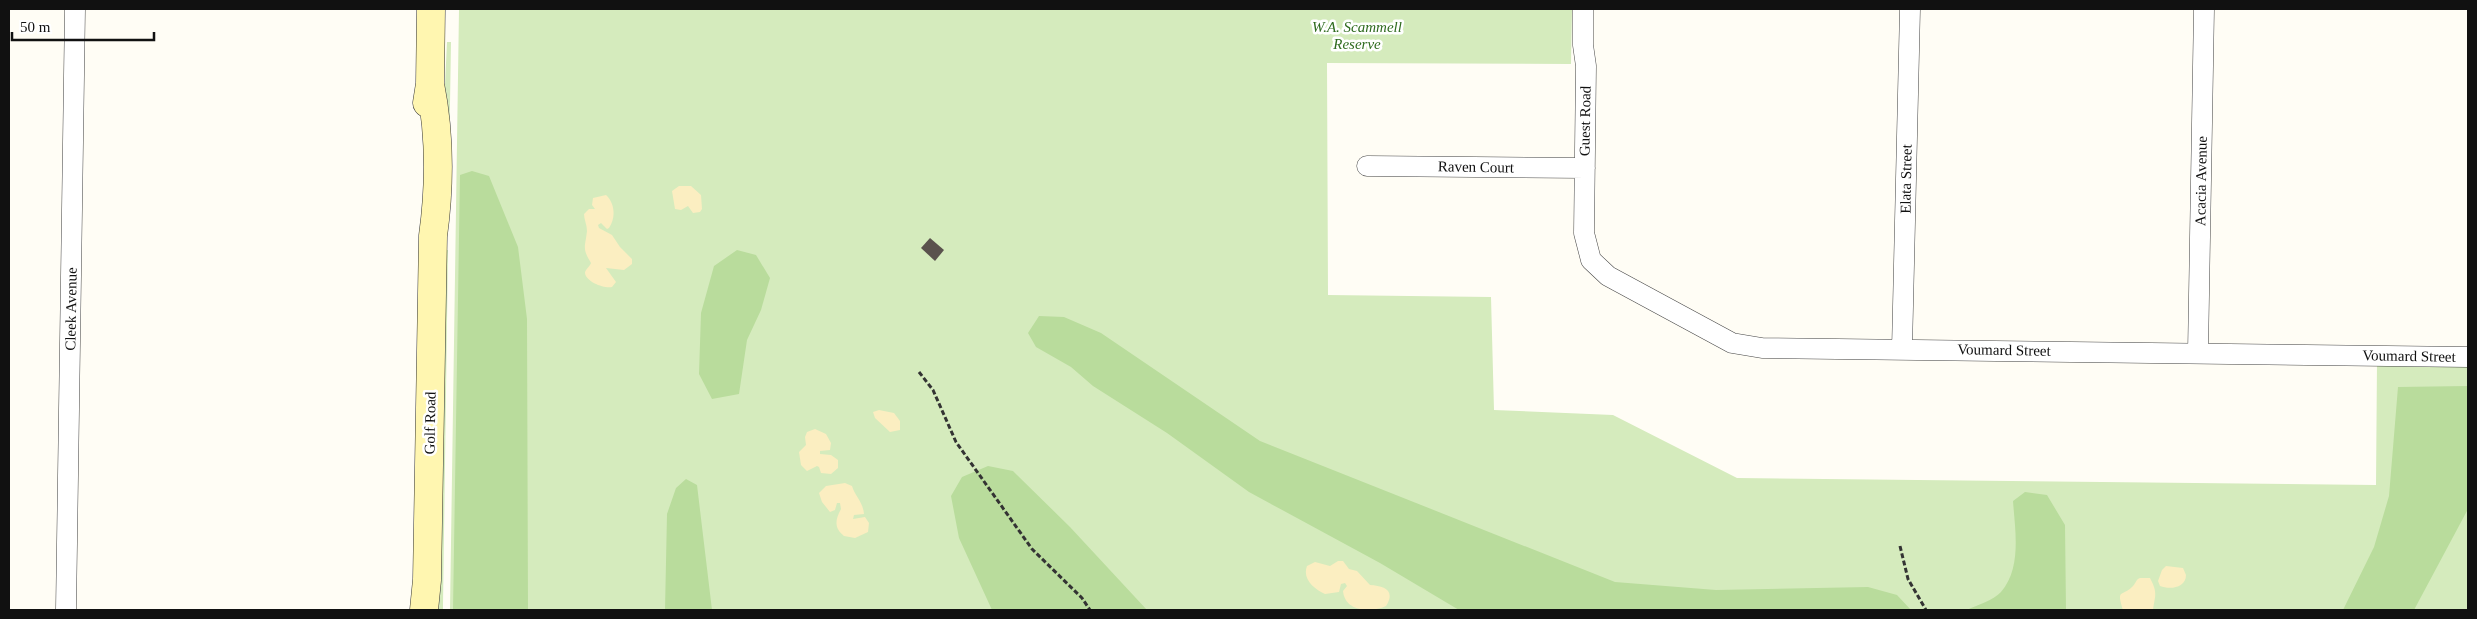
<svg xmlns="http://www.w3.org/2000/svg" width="2477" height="619" font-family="'Times New Roman',serif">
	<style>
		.green { fill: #d5ebbd }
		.forest { fill: #b9dc9c }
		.sand { fill: #fbeec1 }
		.building { fill: #5a524d }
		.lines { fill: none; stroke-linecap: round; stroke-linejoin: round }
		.street-casing { stroke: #444; stroke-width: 21 }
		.secondary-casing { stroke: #333; stroke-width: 29 }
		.path { stroke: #333; stroke-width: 3; stroke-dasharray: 5 2.5; stroke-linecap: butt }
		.street { stroke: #fff; stroke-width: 20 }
		.secondary { stroke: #fff6b0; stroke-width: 28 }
		.labels { text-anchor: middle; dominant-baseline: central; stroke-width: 5; stroke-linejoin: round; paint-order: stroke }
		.park-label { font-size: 15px; font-style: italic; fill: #2f6b1f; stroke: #fff }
		.street-label { font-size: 15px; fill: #111; stroke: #fff }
	</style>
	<rect width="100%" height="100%" fill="#fffdf5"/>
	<path class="green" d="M459,9H1572L1571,64L1327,63L1328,295L1491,297L1494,410L1613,415L1737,478L2376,485L2377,362L2468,364V610H450Z
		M447,42H451L448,227L441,87L445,84Z
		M444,250H448L443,605V610H435Z"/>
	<path class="forest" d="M472,171L489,176L518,247L527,319L528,610H453L460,175Z
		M737,250L756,255L770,278L761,310L747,340L739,394L712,399L699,374L701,313L714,266Z
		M1039,316L1064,317L1101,333L1260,441L1615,582L1716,590L1868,587L1897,595L1911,610H1459L1380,563L1249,492L1167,433L1093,386L1071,367L1036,347L1028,333Z
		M2468,386V509L2414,610H2343L2374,547L2389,496L2398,387Z
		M988,466L1013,471L1070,527L1147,610H992L959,538L951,496L962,477Z
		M686,479L697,485L712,610H665L667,514L676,488Z
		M2025,492L2047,495L2065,525L2066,610H1967C1977,605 1994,600 2001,592C2022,568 2015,530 2013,501Z"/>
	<path class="sand" d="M679,186H691L701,195L702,209L700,212L693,213L688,206L681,210L675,209L672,191Z
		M606,195C615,203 616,218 609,228L607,229L601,223L598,225L599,228L612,235L620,247L632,259V264L624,270L606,268L616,282L612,287C605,289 586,282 585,273C585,270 590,266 591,263C582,248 585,248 587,231C587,225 584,219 584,214L589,209H595L592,205L593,198Z
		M879,410L894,413L900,421V430L890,432L875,418L873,412Z
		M815,429L826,434L831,443L830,450L820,451V454L831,455L838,460V468L831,474L821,473L819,467L817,466L807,471L801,465L799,452L806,445L805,437L807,432Z
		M845,483L852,486C855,496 863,502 864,514L854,515L853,519L865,517L869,523L868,532L855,538L844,536C834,528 835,520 841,509L840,503H837L835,510L830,512L822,502L819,493L826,486Z
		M1338,561H1343L1349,569L1357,571L1370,585C1384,586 1396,590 1386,606C1371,613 1345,612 1343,591L1347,586L1345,583L1341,584L1339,592L1325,594C1314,589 1302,579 1307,566L1315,562L1330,566Z
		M2166,566L2183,568L2186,575C2186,588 2170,590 2160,586L2158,581L2162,570Z
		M2140,578H2150C2158,593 2155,595 2153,610H2123C2116,588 2122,597 2132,587C2136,584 2135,580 2140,578Z"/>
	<path class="building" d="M930,238L944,250L935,261L921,248Z"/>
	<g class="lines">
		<defs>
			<path id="street" d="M1583,9V45L1586,66L1584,233L1591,260L1608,276L1732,343L1762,348L2468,357
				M1367,166L1585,168
				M1902,349L1910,9
				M2198,352L2204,9
				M66,610L75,9"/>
			<path id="secondary" d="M427,103L430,84L431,9
				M424,610L427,580L433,236C440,185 440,134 430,84"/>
		</defs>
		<use href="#street" class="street-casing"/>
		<use href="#secondary" class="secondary-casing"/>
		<path class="path" d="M919,372L933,390L956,442L1032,549L1082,598L1090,610
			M1900,546L1908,579L1926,610"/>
		<use href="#street" class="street"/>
		<use href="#secondary" class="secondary"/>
	</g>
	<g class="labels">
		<g class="park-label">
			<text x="1357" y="27">W.A. Scammell<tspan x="1357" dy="17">Reserve</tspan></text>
		</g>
		<g class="street-label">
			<text transform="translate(1585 121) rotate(-89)">Guest Road</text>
			<text transform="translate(1476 167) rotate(1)">Raven Court</text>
			<text transform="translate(1906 179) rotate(-89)">Elata Street</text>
			<text transform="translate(2201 181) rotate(-89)">Acacia Avenue</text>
			<text transform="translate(71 309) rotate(-89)">Cleek Avenue</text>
			<text transform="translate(2004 350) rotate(1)">Voumard Street</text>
			<text transform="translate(2409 356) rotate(1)">Voumard Street</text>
			<text transform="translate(430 423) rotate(-89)">Golf Road</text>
		</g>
	</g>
	<rect width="2477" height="619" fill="none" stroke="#111111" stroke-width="20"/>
	<path d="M12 32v8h142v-8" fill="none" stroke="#111111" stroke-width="2.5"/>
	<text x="20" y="32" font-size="15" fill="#111111" stroke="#ffffff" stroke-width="4" paint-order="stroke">50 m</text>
</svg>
